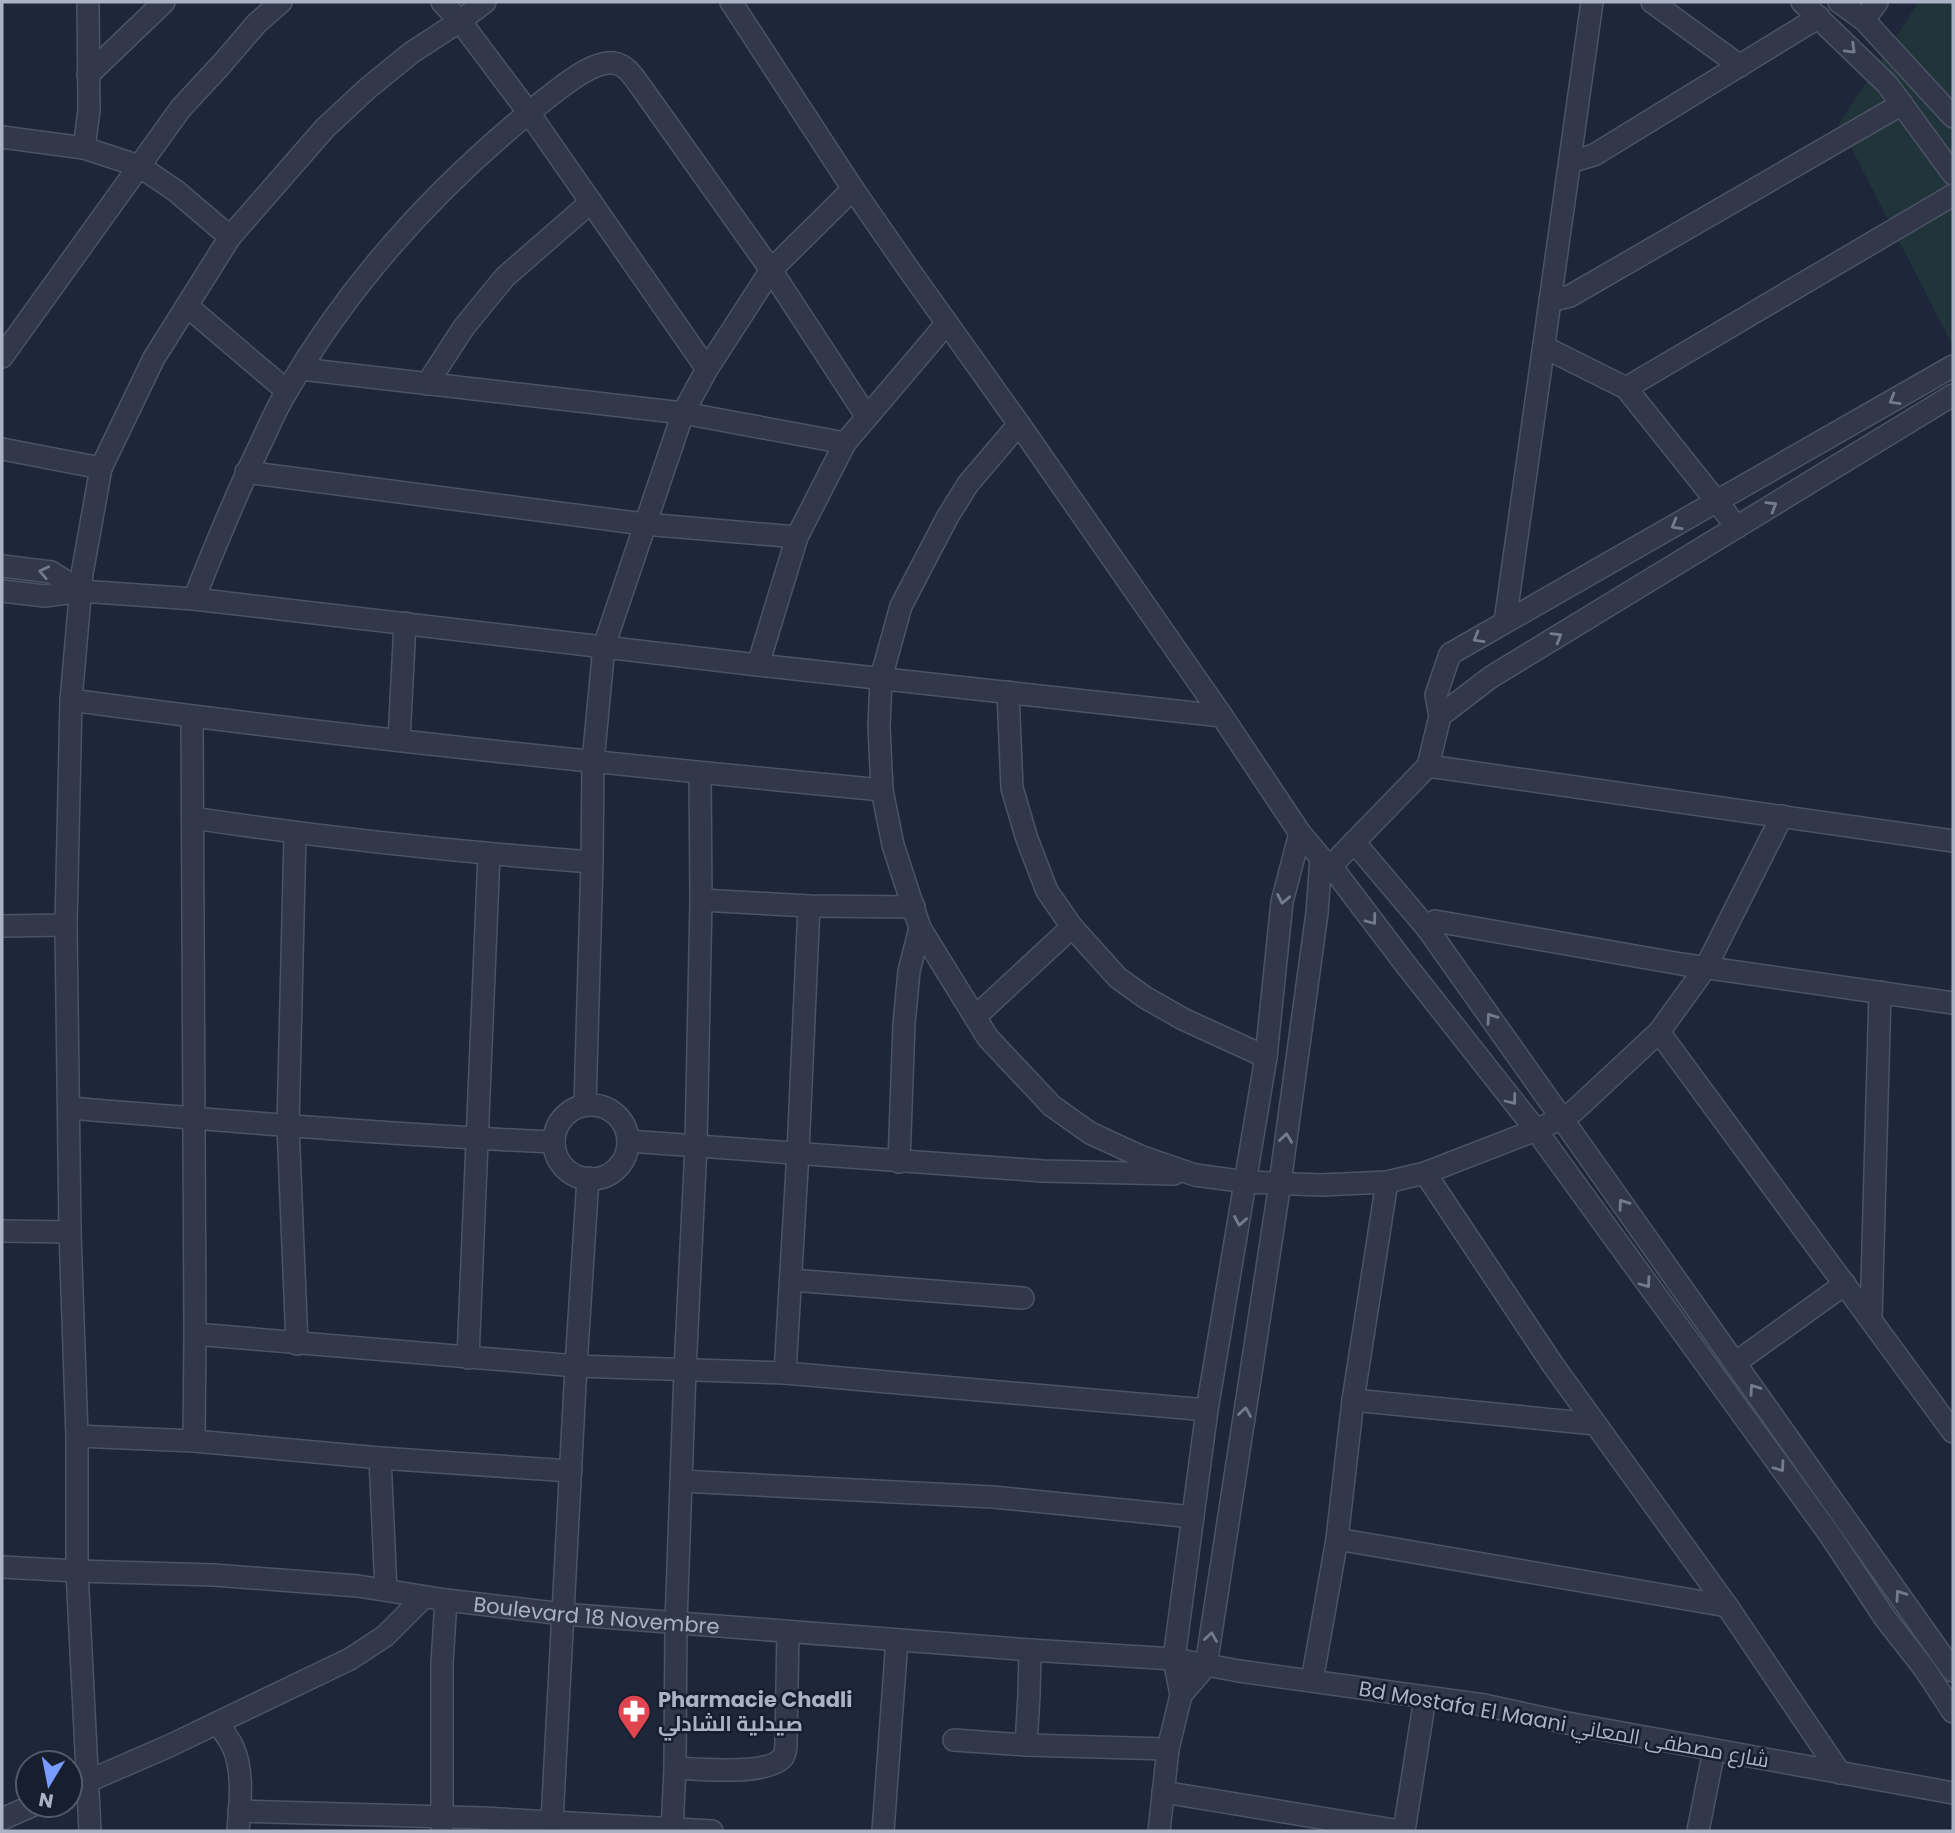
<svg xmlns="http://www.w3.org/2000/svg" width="1955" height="1833" font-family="Poppins,Cairo,sans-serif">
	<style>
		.green { fill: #20343a }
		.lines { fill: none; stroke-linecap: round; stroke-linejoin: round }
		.minor-casing { stroke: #4c5364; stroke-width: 24 }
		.minor { stroke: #323849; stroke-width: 21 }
		.oneway { stroke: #757b8e }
		.labels { text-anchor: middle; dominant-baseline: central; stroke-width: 5; stroke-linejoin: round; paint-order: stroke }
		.street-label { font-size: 21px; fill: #abb2c6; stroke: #171e2d }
		.poi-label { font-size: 21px; font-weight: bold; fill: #abb2c6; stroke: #171e2d; text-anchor: start }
	</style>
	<rect width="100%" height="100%" fill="#1e2639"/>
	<path class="green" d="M1919,2H1953V346L1839,124Z"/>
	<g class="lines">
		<defs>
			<g id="minor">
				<path d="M442,2L460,21L529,113L707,369"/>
				<path d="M731,2L853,189L907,267L1019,424L1222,716L1300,833L1321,858L1331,866L1406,965L1536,1130L1830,1535L1885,1618L1924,1668L1953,1712"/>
				<path d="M1652,2L1740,66"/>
				<path d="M1802,2L1887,84L1953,174"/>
				<path d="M1839,2L1864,20L1953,117"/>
				<path d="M1864,20L1877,2"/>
				<path d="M88,75L164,2"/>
				<path d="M2,137L84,148L139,166L176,191L230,237"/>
				<path d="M84,148L89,110L88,2"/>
				<path d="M1570,162L1594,155L1819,17"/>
				<path d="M1550,301L1570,296L1902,104"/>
				<path d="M187,306L287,391"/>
				<path d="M1544,347L1626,388"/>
				<path d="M2,357L181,108L220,66L257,23L281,2"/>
				<path d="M301,369L683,413L845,443"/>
				<path d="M427,384L464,327L505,277L591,202"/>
				<path d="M1019,424L968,484L948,516L901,606L881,678L879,727L882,790L893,845L920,928L988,1038L1052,1106L1090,1133L1140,1156L1195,1175L1247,1182L1321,1185L1387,1182L1425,1173L1536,1130L1562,1118L1574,1111L1659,1032L1953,1432"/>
				<path d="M2,449L101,468"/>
				<path d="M246,472L644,524L797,537"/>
				<path d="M1737,527L1626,388L1953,195"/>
				<path d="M2,566L51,572L81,591"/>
				<path d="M2,591L45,596L81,591L194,599L758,665L1222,716"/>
				<path d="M194,599C215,546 236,494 261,443C269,426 277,407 287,391C351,281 438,186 537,106C555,92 591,60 614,63C627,65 634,78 641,87L771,270L867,417"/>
				<path d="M1505,622L1592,2"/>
				<path d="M758,665L797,537L845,443L947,323"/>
				<path d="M1008,692L1012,788L1027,839L1047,891L1072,927L1118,978L1146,998L1183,1019L1266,1057"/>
				<path d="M71,700C341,737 611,764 882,790"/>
				<path d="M1440,716L1491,677L1953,395"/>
				<path d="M192,717L195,1334L194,1441"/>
				<path d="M399,740L405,623"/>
				<path d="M1428,766L1440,716L1436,695L1450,654L1953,366"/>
				<path d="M193,818C326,838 459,852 592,862"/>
				<path d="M295,834L288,1126L297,1344"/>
				<path d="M1354,842L1427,928L1953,1671"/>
				<path d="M1331,866L1428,766L1953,841"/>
				<path d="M701,900L809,906L914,907"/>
				<path d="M2,926L66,925"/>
				<path d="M1427,928L1435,921L1681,964L1953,1003"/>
				<path d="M975,1017L1072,927"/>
				<path d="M1659,1032L1706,967L1782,816"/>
				<path d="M585,1105L592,862L593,762L604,646L683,413L707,369L771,270L853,189"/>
				<circle cx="591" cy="1142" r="37"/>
				<path d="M69,1108C230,1121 392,1135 554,1142"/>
				<path d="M628,1141L1043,1171L1174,1174"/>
				<path d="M899,1162L904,1024L909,971L920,928"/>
				<path d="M1425,1173L1553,1365L1727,1606L1840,1773"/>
				<path d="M2,1231L70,1232"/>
				<path d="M791,1280L1023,1298"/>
				<path d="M1871,1319L1880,992"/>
				<path d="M195,1334L576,1366L785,1373L1207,1410"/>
				<path d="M468,1358L489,854"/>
				<path d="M1735,1363L1845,1284"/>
				<path d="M785,1373L798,1152L809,906"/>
				<path d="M1353,1400L1595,1424"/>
				<path d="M77,1436L194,1441L380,1458L571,1471"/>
				<path d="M380,1458L386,1590"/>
				<path d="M681,1481L993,1497L1193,1517"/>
				<path d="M1337,1539L1727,1606"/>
				<path id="s1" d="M2,1567L77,1571L214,1575L306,1582L358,1586L446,1600L563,1614L1030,1650L1174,1659L1239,1671L1484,1705L1562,1722L1953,1793"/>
				<path d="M1312,1681L1337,1539L1353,1400L1387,1182"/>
				<path d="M1181,1695L1206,1666L1280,1183L1317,913L1321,858"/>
				<path d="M217,1723C223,1731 229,1738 233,1747C244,1771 240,1805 238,1831"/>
				<path d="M954,1740L1026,1745L1168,1749"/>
				<path d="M1026,1745L1029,1695L1030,1650"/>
				<path d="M675,1768C697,1769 769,1776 783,1757C786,1752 786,1747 786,1741L788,1632"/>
				<path d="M70,1789L169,1746L350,1659L385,1636L424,1597"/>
				<path d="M1163,1792L1400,1831"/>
				<path d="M239,1811L483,1818L712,1831"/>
				<path d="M2,1819L34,1805"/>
				<path d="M552,1821L576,1366L588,1178"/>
				<path d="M90,1831L77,1571V1436L70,1232L66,925L71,700L82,574L101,468L154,358L230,237L325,128L368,88L411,53L460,21L485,2"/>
				<path d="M442,1831V1663L446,1600"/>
				<path d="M672,1831L675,1768L676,1623L685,1370L696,1146L701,900L700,773"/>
				<path d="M883,1831L897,1640"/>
				<path d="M1159,1831L1168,1749L1181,1695L1174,1659L1207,1410L1266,1057L1282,902L1300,833"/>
				<path d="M1404,1831L1425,1698"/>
				<path d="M1698,1831L1714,1750"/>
			</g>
		</defs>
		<use href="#minor" class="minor-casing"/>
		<use href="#minor" class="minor"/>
	</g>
	<defs><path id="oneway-chevron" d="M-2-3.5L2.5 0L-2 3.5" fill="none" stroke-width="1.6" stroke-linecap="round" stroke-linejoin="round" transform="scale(1.75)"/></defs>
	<g class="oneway">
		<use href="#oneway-chevron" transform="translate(1851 49) rotate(44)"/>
		<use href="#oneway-chevron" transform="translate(1894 400) rotate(150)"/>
		<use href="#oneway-chevron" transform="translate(1772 506) rotate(-31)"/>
		<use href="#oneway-chevron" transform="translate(1676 525) rotate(150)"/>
		<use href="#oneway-chevron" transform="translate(44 572) rotate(-168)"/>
		<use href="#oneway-chevron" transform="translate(1557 637) rotate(-31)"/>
		<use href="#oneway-chevron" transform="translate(1478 638) rotate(150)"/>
		<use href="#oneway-chevron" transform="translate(1283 899) rotate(101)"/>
		<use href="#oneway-chevron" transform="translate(1372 920) rotate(53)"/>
		<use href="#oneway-chevron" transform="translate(1491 1018) rotate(-125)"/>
		<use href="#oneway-chevron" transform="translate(1512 1100) rotate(52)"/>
		<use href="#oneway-chevron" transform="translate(1286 1138) rotate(-82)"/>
		<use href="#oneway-chevron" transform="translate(1623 1204) rotate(-125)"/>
		<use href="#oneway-chevron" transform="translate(1240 1221) rotate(100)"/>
		<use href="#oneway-chevron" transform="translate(1646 1283) rotate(54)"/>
		<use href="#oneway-chevron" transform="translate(1754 1389) rotate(-125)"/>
		<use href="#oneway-chevron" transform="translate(1245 1412) rotate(-81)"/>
		<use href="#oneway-chevron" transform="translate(1780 1467) rotate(54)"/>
		<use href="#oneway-chevron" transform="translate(1900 1595) rotate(-125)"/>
		<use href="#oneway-chevron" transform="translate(1211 1637) rotate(-81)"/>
	</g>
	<defs>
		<symbol id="pharmacy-pin" viewBox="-11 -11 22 30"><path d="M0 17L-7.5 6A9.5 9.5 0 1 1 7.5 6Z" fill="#e0444e" stroke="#171e2d"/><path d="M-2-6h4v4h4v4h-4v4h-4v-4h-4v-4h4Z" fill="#fff"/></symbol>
	</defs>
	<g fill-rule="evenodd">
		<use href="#pharmacy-pin" x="615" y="1692" width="38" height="52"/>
	</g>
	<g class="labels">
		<g class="street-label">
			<text stroke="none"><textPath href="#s1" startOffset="597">Boulevard 18 Novembre</textPath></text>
			<text transform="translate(1564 1724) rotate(10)">Bd Mostafa El Maani شارع مصطفى المعاني</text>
		</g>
		<g class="poi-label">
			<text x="658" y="1699">Pharmacie Chadli<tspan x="658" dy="24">صيدلية الشادلي</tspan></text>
		</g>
	</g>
	<rect width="1955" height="1833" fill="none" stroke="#abb2c6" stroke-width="7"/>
	<g transform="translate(49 1784) rotate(190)"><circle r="33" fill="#171e2d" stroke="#52596a" stroke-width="2"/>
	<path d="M0-5L12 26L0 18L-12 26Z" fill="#789bff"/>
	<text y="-10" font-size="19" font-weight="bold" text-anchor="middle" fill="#abb2c6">N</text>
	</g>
</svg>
